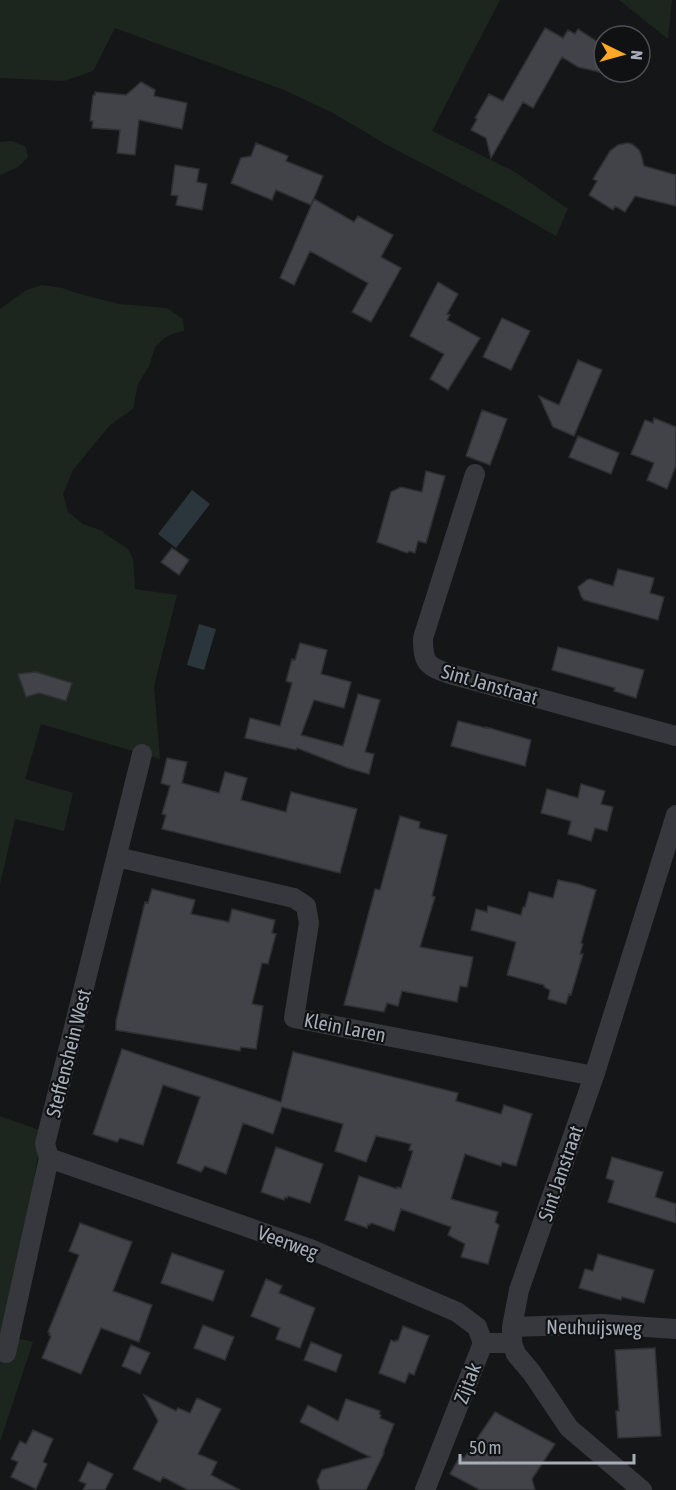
<svg xmlns="http://www.w3.org/2000/svg" width="676" height="1490" font-family="'Asap Condensed',sans-serif">
	<style>
		.green { fill: #1d261e }
		.water { fill: #2b363c }
		.building { fill: #414348; stroke: #2f3034; stroke-width: 1.5 }
		.lines { fill: none; stroke-linecap: round; stroke-linejoin: round }
		.street { stroke: #36383d; stroke-width: 20 }
		.labels { text-anchor: middle; dominant-baseline: central; stroke-width: 4.5; stroke-linejoin: round; paint-order: stroke }
		.street-label { font-size: 20px; fill: #a6adb9; stroke: #101113 }
	</style>
	<rect width="100%" height="100%" fill="#151618"/>
	<path class="green" d="M0,0H500L432,131L515,172L568,209L556,236L500,204L387,145L333,113L284,90L115,28L93,71L64,81L0,78Z
		M619,0H672L668,39Z
		M12,141L26,147L28,157L18,167L0,175V142Z
		M42,285L62,288L76,293L119,304L167,308L183,319L184,331L175,333L164,338L155,347L149,366L138,384L133,409L110,425L73,470L63,494L68,512L83,524L103,531L104,533L128,549L133,559L135,589L177,595L154,686L160,759L41,724L25,779L73,793L64,831L15,819L0,885V309L26,290Z
		M0,1116L42,1131L27,1221L5,1335L33,1342L0,1442Z"/>
	<path class="water" d="M192,490L210,504L176,548L158,534Z
		M199,624L216,629L204,670L187,665Z"/>
	<path class="building" d="M545,28L563,38L568,30L575,34L578,29L604,46V73L578,67L562,57L533,108L523,102L491,158L486,138L471,130L477,119L475,118L489,94L503,101Z
		M141,82L155,90L154,96L187,103L182,129L139,120L135,155L117,153L120,130L92,128L93,121H90L93,95H95V92L126,95Z
		M256,143L288,156L286,161L323,176L311,205L276,190L272,200L231,183L241,158L251,156Z
		M627,143L632,144L639,150L641,154L644,166L676,175V206L635,196L625,212L615,206L613,210L589,195L597,181L593,179L610,151L618,145Z
		M175,165L199,169L197,182L207,184L202,210L176,205L178,196L171,195Z
		M314,199L354,222L358,216L393,235L381,257L401,268L371,322L352,312L368,283L310,251L294,285L280,278Z
		M438,282L458,294L447,314L450,315L447,320L480,338L448,390L430,379L444,354L410,336Z
		M502,318L530,331L511,370L483,357Z
		M578,360L602,370L574,436L553,427L539,396L559,405Z
		M482,410L507,419L490,465L466,456Z
		M654,418L676,427V465L667,489L647,480L654,463L631,454L645,420L653,423Z
		M578,436L619,453L611,474L569,457Z
		M426,471L445,476L426,543L418,541L415,553L409,551L407,553L377,542L391,492L401,487L422,492Z
		M172,548L189,560L179,575L161,562Z
		M618,569L654,578L650,593L664,597L658,620L584,600L581,596L578,587L587,580L590,579L613,586Z
		M300,643L327,650L321,674L351,682L344,708L314,700L301,735L343,746L358,694L380,700L365,752L374,754L369,774L348,768L297,748L296,750L245,738L250,718L280,726L292,683L286,681L292,659L295,660Z
		M558,647L644,670L636,698L614,691L615,688L552,670Z
		M36,672L72,683L66,701L39,693L26,697L18,674Z
		M458,721L486,728V727L531,740L525,766L451,746Z
		M167,758L187,762L182,783L219,793L225,772L247,778L241,800L286,812L291,792L357,809L340,873L162,829L166,815L162,814L170,786L161,783Z
		M581,784L605,791L601,804L613,807L607,831L595,828L591,841L568,834L571,821L541,813L547,789L578,798Z
		M400,816L420,822L419,828L447,835L432,896L435,897L420,947L473,957L467,987L460,986L457,1002L402,991L398,1006L387,1003L384,1012L344,1005L375,889L380,890Z
		M558,880L578,884L596,890L581,943L583,944L580,954H583L571,995L569,994L566,1004L548,999L550,990L544,987V985L507,975L516,942L471,930L476,909L487,912L488,906L521,915L523,907H525L529,892L553,898Z
		M152,889L195,900L191,914L229,922L232,909L275,920L272,933L276,934L268,964L262,963L252,1004L263,1006L256,1049L241,1047L240,1051L116,1030V1021L145,902L148,903Z
		M122,1049L281,1102L293,1052L458,1093L456,1101L501,1114L504,1105L532,1114L516,1166L502,1162L501,1166L465,1154L451,1199L498,1212L495,1222L499,1225L488,1264L461,1257L465,1244L448,1235L451,1227L401,1209L394,1231L371,1223L370,1225L368,1224L367,1228L345,1220L359,1176L397,1189V1187L401,1188L413,1151L409,1150L411,1144L376,1136L366,1162L335,1151L343,1124L282,1107L273,1134L243,1123L226,1174L205,1166L201,1172L177,1163L200,1097L163,1085L143,1145L120,1138L117,1142L93,1134Z
		M276,1147L323,1164L310,1203L288,1196L287,1198L285,1197L284,1200L261,1192Z
		M612,1157L663,1172L655,1197L676,1204V1223L608,1202L614,1181L606,1178Z
		M80,1223L132,1242L113,1291L152,1305L139,1342L101,1328L81,1374L42,1358L51,1336L49,1335L50,1333L48,1332L79,1255L69,1251Z
		M172,1253L224,1271L213,1301L161,1283Z
		M598,1254L654,1270L644,1303L622,1297L621,1300L579,1288L585,1269L593,1271Z
		M266,1279L282,1286L279,1293L315,1308L300,1348L276,1339L280,1328L251,1316Z
		M203,1325L234,1337L225,1360L194,1348Z
		M403,1326L429,1336L414,1375L409,1373L405,1383L379,1373L391,1340L395,1342L396,1340L398,1341Z
		M311,1342L342,1355L336,1372L304,1360Z
		M131,1345L150,1353L140,1374L122,1366Z
		M655,1348L661,1436L618,1438L616,1411H619L615,1350Z
		M144,1395L176,1411L178,1408L190,1413L197,1398L221,1409L198,1454L217,1462L211,1475L240,1490H188L163,1477L160,1482L133,1469L158,1421Z
		M346,1399L380,1411L379,1414L381,1415L380,1418L394,1424L383,1453H384L366,1490H320L317,1481L322,1470L370,1457L300,1422L308,1405L338,1421Z
		M495,1412L555,1444L532,1479L535,1490H480L450,1474L460,1456L464,1458Z
		M33,1430L53,1439L43,1462L47,1464L36,1489L11,1477L18,1462L11,1459L20,1441L26,1444Z
		M88,1462L113,1474L105,1490H83L86,1484L79,1481Z"/>
	<g class="lines">
		<path class="street" d="M475,474L423,638C423,664 427,666 450,674L676,736
			M117,857L294,898L306,906L309,923L294,1018L594,1076
			M49,1158L310,1249L457,1312L477,1327L483,1343H512
			M512,1327L602,1324L676,1329
			M6,1353L49,1158L45,1144L142,754
			M425,1490L483,1343
			M642,1490L569,1428L532,1373L516,1354L512,1343V1327L519,1290L594,1076L676,815"/>
	</g>
	<g class="labels">
		<g class="street-label">
			<text transform="translate(490 684) rotate(16)">Sint Janstraat</text>
			<text transform="translate(345 1027) rotate(11)">Klein Laren</text>
			<text transform="translate(68 1053) rotate(-76)">Steffenshein West</text>
			<text transform="translate(560 1173) rotate(-71)">Sint Janstraat</text>
			<text transform="translate(288 1242) rotate(20)">Veerweg</text>
			<text transform="translate(594 1327) rotate(1)">Neuhuijsweg</text>
			<text transform="translate(467 1383) rotate(-69)">Zijtak</text>
		</g>
	</g>
	<g transform="translate(622 54) rotate(95)"><circle r="28" fill="#101113" stroke="#4c4f55" stroke-width="1.5"/>
	<path d="M0-4.5L10 22L0 15L-10 22Z" fill="#ffa826"/>
	<text y="-9" font-size="16" font-weight="bold" text-anchor="middle" fill="#a6adb9">N</text>
	</g>
	<path d="M460 1454v9h174v-9" fill="none" stroke="#a6adb9" stroke-width="3"/>
	<text x="469" y="1454" font-size="18" fill="#a6adb9" stroke="#101113" stroke-width="4.5" paint-order="stroke">50 m</text>
</svg>
